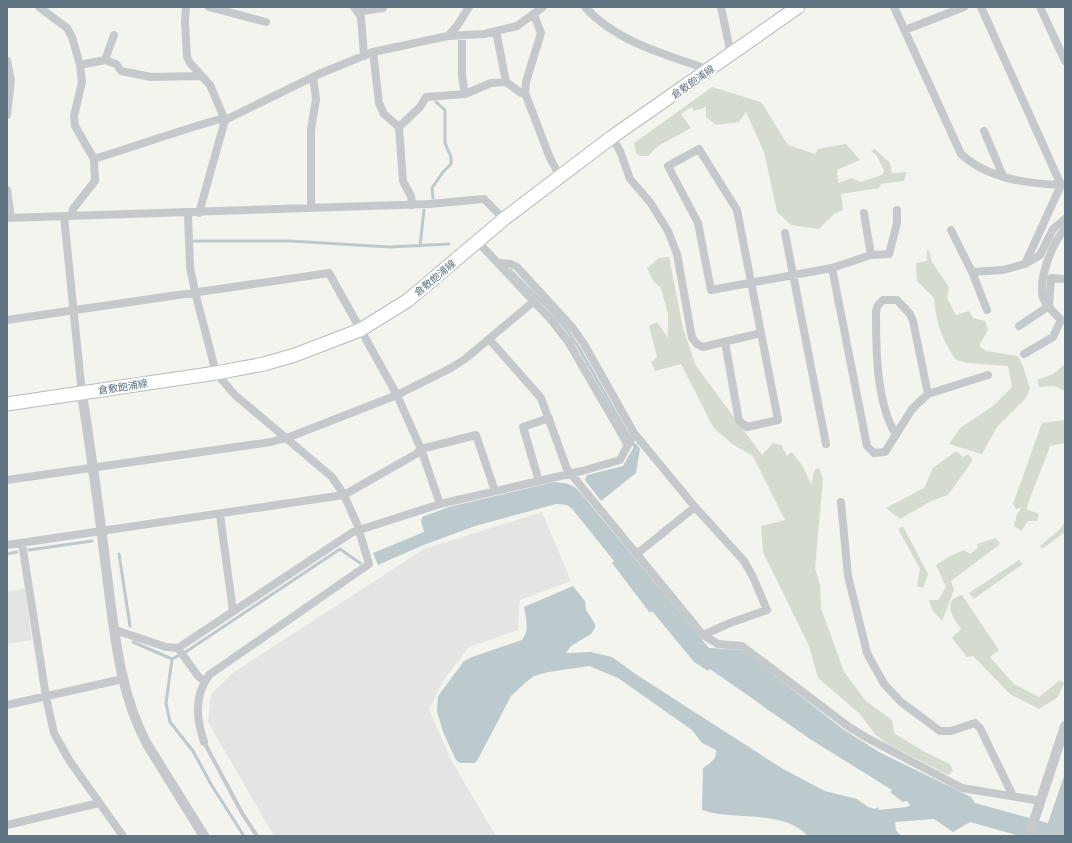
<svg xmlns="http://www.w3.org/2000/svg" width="1072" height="843" font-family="'PT Sans Narrow','Noto Sans JP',sans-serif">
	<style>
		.built { fill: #e4e5e3 }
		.green { fill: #d5dccf }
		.water { fill: #bccace }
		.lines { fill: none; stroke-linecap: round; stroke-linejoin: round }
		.stream { stroke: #bccace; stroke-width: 3 }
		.primary-casing { stroke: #b7bbbe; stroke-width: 15 }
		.service { stroke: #c5c9cb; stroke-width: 4 }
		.minor { stroke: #c5c9cb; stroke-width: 8 }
		.tertiary { stroke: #c5c9cb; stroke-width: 10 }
		.primary { stroke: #fff; stroke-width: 13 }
		.labels { text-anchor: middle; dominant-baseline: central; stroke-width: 4; stroke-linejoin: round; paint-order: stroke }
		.street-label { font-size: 10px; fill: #607583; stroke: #fff }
	</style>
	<rect width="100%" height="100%" fill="#f4f4ef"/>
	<path class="built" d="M542,512L571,581L520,600L518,630L469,647L443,681L429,709L451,760L496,836H274L208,722L211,694L234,672L424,549Z
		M25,589L32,640L7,644V591Z"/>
	<path class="green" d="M712,87L761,102L788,145L815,154L818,149L846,144L860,160L837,170L838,183L852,178L860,182L882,175L884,170L876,155L871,151L875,149L890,163L892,173L907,172L904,181L881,184L879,188L841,194L843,210L834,214L819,229L791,225L777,212L764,152L746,112L739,122L716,125L706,117V107L694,111L692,107L681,114L691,128L658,146L648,156H641L636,153L634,143Z
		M927,249L930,253L932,262L949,287L947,298L956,315L969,311L973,318L985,321L988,330L979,346L986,351L1018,356L1023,366L1030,388L1026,398L997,427L982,454L949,444L960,428L993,406L1012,387L1008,366L968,363L956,360C943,342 935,320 934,298L917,281L916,263L927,261Z
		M669,257L683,328L696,366L762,455L773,443L781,445L787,456L792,452L804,468L811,485L815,469L819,468L823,479L815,568L820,585L821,608L844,672L866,701L892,720L894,733L925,752L950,764L953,771L948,775L886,743L875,734L859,713L818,678L809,646L763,552L761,526L785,520L753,456L732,444L713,427L681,364L655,371L651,362L657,357L649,326L657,322L668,338V314L661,288L654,282L647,268L659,258Z
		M1065,364V391L1054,386L1039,387L1037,380L1053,374Z
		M1065,420V443L1050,446L1026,509L1039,514L1037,521H1028L1021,531L1014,526L1017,514L1022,507L1016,509L1013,504L1042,423Z
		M956,451L963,457L968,454L973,460L948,495L931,501L900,519L886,508L924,488L933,468Z
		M1065,522V532L1042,549L1040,546L1060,529Z
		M903,526L928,574L923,588L917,586L920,569L898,529Z
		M996,538L1000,544L951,581L954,590L942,621L932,610L929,600H938L946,587L936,565L950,556L964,550L970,554L978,548L977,544Z
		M1019,560L1023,564L974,599L969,593Z
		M962,595L999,650L990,657L1014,684L1039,697L1060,680L1064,683L1058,697L1039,709L1010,694L973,656L967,657L952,638L961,629C954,619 940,600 962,595Z"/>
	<path class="water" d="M636,443L640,449L636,473L601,501L585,480L587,475L623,466Z
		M554,482C564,483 572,483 579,491L709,648L742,650L844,730L881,753L971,797L975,803L1048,823L1065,773V836H1020L970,822L953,832L934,819L895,822L896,830L901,836H808C784,809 733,821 702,810L703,768C710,763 717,760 716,750L702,743L692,730L618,678L589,666L549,672L534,676L525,683L511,696L477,761L474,763H460L456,760L443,732L437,711L438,696L464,661L472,657L522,640C530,630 526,619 524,607L573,586L585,601L586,610L595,624V628L591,634L571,646L566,653L591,652L612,657L637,675L783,769L825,791L857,799L868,807L875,809L878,807L879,810L907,807L910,805L907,801L903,802L890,792L892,790L810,739L710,669L708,671L694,662L652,611L650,613L612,563L614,561L573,510L567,505L556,504L475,526L421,546L378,565L373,553L424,532L421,521L422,517L449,507Z"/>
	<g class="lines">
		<path class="stream" d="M433,198L432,188L443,172L451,164V157L445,143V110L436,102
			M194,241H290L390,247L449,244
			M420,246L424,210
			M510,270L549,309L567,330L579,348L635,447
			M29,550L92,541
			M7,554L17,552
			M119,554L130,626
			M133,642L172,659L166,703L170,722L193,751L212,786L244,836
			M172,659L187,651L340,549L360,563"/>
		<defs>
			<path id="primary" d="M7,404L216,373L264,364L295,355L360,330L407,301L504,219L612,137L798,7"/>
		</defs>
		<use href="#primary" class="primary-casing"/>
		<path class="service" d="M204,742L242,813L257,836"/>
		<path class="minor" d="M39,7L67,28L72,37L80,65L82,82L74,116L75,126L94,159L95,181L73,209L72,215
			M186,7L185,22L187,57L190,63L210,85L225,120L199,213
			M209,7L266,22
			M354,7L361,17L364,56
			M585,7C616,42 667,55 710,70
			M721,7L731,55
			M894,7L961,154C988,179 1029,184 1064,185
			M1040,7L1065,61
			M359,13L363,11L383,8V7
			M534,15L541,33L526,82L525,93L550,158L560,177
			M905,30L964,7
			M496,31L506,82
			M448,36L457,26L469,7
			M462,36V76L465,94
			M373,52L379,103L384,114L399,127L403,181L411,196L412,205
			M105,60L116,64L121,71L151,77L201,76
			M7,61L11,80L7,115
			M80,65L105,60L114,35
			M399,127L420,107L426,97L465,94L491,83L506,82L521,93H525
			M984,131L1003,176
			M612,137L620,151L630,179L650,202L668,231L677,254L692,338L697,344L703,347L761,333L737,210L699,149L668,166L698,223L711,290L832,268L867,446L874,453L885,452L912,409L928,394L988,375
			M94,159C136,146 178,131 220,119L225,120L319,74L373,52L448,36L484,34L517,26L543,7
			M7,190L11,218
			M311,208V130L316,99L313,77
			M188,213L190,267L195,292L216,373L235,395L332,477L344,495L357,524L369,564L209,675C194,697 196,717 204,742
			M864,213L871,255
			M64,216L82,394
			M7,218L429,204L484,199L504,219
			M951,230L972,272L987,310
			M785,233L826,444
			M478,242L553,322L569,343L628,445
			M498,263L511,264L517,267L572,327L584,344L634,433L695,507L744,561L753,577L767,610L730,623L703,635
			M1025,264L1040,255L1053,229L1065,219
			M832,268L871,255L889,254L897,223V210
			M972,272L1003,270L1025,264L1061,185L981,7
			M7,320L329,273L397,395L421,449L440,504
			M1019,326L1049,306L1051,278L1065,279
			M489,339L541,398L567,469L703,635L718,644L742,646L849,727L869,739L962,788L1041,801
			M725,342L739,421L747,427L778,420L761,333
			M1024,354L1053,337L1061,320C1056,314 1045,305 1043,298C1038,279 1052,243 1065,229
			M896,435C876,402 876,350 876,311L878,305L883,300H897L910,314L913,321L928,394
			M7,480L271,442L292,436L397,395L451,368L465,359L533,302
			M539,481L523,427L549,418
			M841,502L848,576L867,653L884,684L901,702L940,731H951L975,723L980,728L1013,796
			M220,515L233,611
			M22,543L46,697L54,733L69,760L123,836
			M7,545L344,495L416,454L421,449L476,435L495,491
			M638,553L695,507
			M115,630L166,647L178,648L353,532L440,504L582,471L620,460L634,433
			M178,648L198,676L204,681
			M7,705L123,679
			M7,825L99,803"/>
		<path class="tertiary" d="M82,394C91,452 99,509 106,568C114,627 118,690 147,744L204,836
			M1029,836L1065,726"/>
		<use href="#primary" class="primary"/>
	</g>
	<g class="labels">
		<g class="street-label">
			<text transform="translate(693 82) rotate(-35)">倉敷飽浦線</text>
			<text transform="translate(435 278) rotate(-40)">倉敷飽浦線</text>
			<text transform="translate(123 387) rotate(-9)">倉敷飽浦線</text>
		</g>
	</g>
	<rect width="1072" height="843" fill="none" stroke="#607583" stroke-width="16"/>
</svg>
